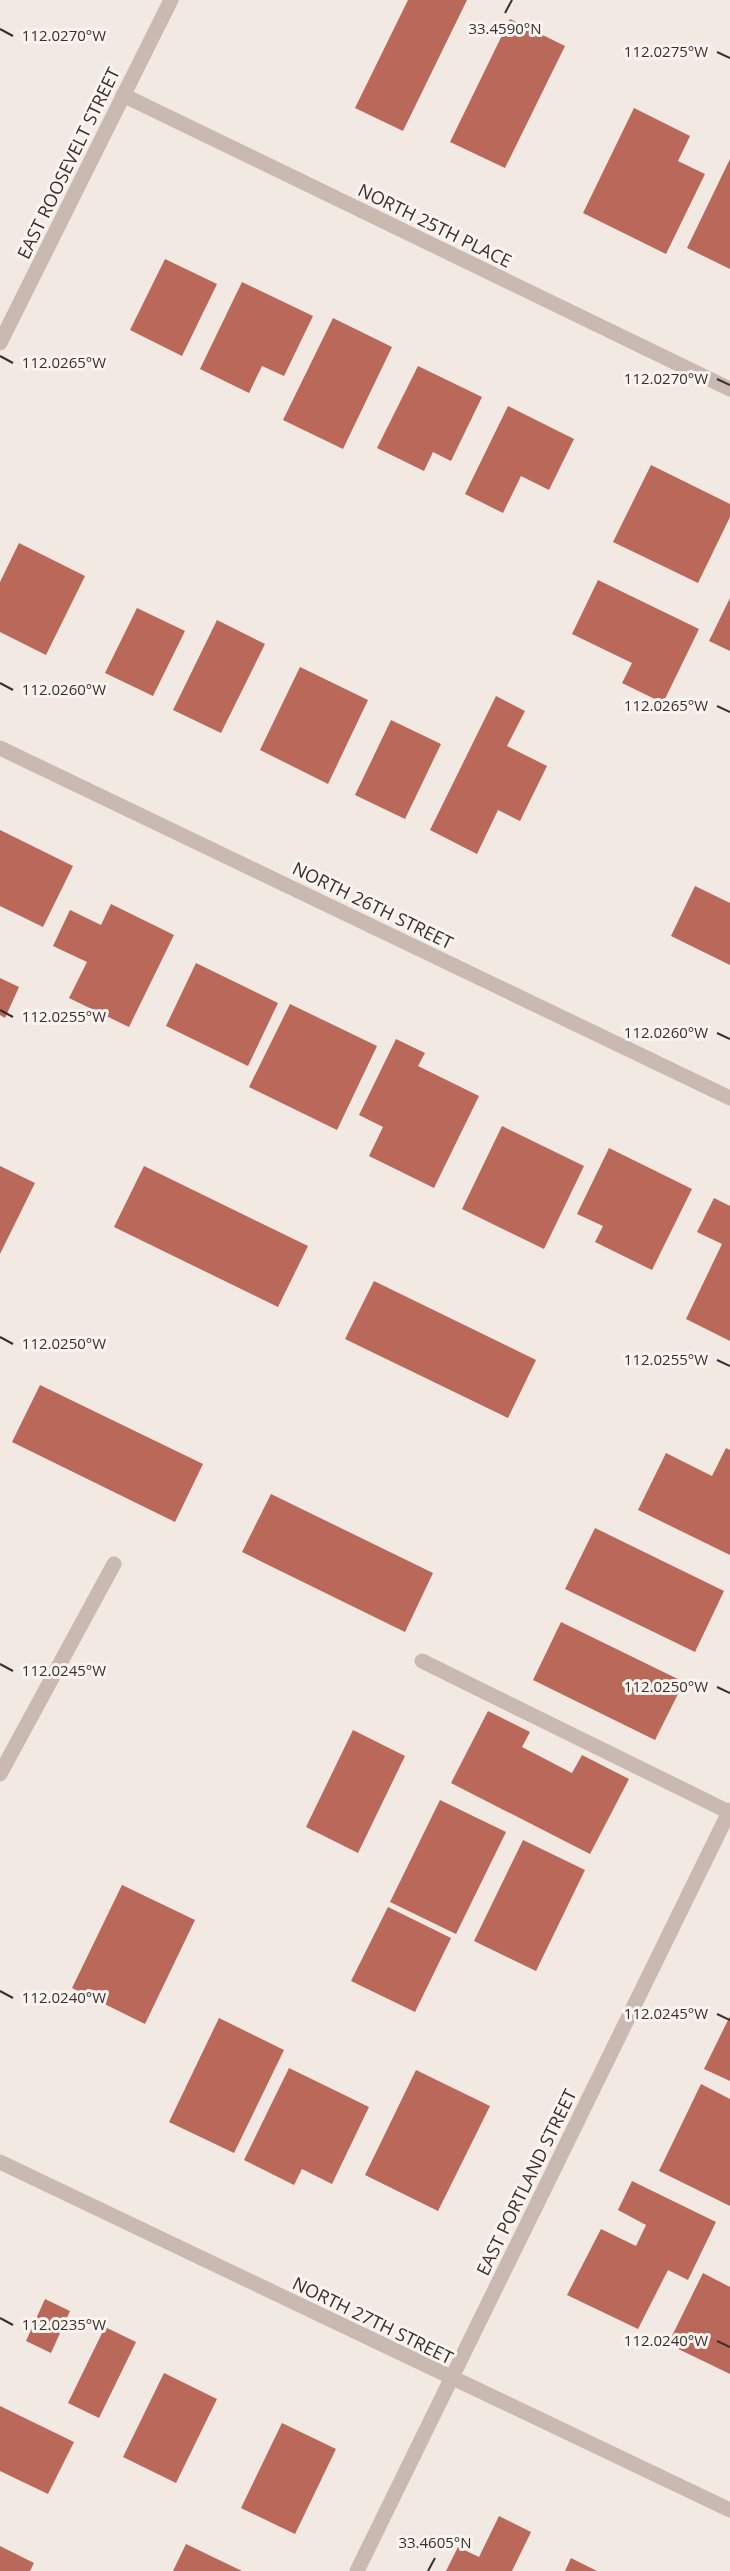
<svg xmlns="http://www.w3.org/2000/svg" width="730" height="2571" font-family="'Open Sans',sans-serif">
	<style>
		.building { fill: #b9685a }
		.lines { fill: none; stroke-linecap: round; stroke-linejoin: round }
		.service { stroke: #c9b9b0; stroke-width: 15 }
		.minor { stroke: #c9b9b0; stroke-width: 15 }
		.tertiary { stroke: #c9b9b0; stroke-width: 15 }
		.ticks { fill: none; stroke: #39302d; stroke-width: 2 }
		.labels { text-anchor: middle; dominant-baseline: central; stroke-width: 6; stroke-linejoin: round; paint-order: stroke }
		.street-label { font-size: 18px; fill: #39302d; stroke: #f9f4ef }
		.ticks-label { font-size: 15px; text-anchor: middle; fill: #39302d; stroke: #f9f4ef; stroke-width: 6; stroke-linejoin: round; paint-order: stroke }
	</style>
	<rect width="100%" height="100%" fill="#f2e9e3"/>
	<path class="building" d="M408,0H467L403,131L355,108Z
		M510,19L565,46L505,168L450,142Z
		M634,108L690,136L678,161L705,174L666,254L583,213Z
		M730,159V269L687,248Z
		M165,259L217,284L182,356L130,330Z
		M242,282L313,316L284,376L262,366L249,393L200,369Z
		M333,318L392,347L343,449L283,420Z
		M418,366L482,397L451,461L433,452L424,471L377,448Z
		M508,406L574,439L549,490L521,476L503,513L465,494Z
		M651,465L730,504V517L698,583L613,542Z
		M19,543L85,576L46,655L0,632V582Z
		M598,580L699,629L663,703L622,683L632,663L572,634Z
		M730,598V651L709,641Z
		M137,608L185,631L153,696L105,673Z
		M217,620L265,644L221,733L173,710Z
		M300,667L368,700L328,784L260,750Z
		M496,696L525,711L507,746L547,766L520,821L498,810L477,854L430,830Z
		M391,720L441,744L405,819L355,795Z
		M0,830L73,866L43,927L0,906Z
		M695,886L730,903V965L671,936Z
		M111,904L174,935L129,1027L69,998L87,962L53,946L70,910L101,925Z
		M196,963L278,1003L248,1066L166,1026Z
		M0,978L19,987L5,1018L0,1015Z
		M290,1004L377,1046L337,1130L249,1087Z
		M396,1039L425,1053L418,1066L479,1096L434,1188L369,1156L383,1127L359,1115Z
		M502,1126L584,1166L544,1249L462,1209Z
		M609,1148L692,1189L652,1270L595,1242L603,1226L577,1214Z
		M0,1166L35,1183L0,1254Z
		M144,1166L308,1246L278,1307L114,1227Z
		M714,1198L730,1206V1341L686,1319L722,1244L697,1232Z
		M374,1281L536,1360L508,1418L345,1339Z
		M40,1385L203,1464L175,1522L12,1442Z
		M726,1448L730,1450V1555L638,1510L666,1453L712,1476Z
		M271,1494L433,1573L405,1632L242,1552Z
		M595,1528L724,1591L695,1652L565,1589Z
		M561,1622L684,1682L655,1740L533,1680Z
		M488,1711L530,1732L522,1747L572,1773L582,1755L629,1779L590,1854L451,1783Z
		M353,1730L405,1756L358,1853L306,1827Z
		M440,1800L506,1832L456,1934L390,1902Z
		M523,1840L585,1870L536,1971L474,1941Z
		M122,1885L195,1920L145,2024L72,1988Z
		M388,1907L451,1938L415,2012L351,1981Z
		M730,2016V2081L704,2069Z
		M219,2018L284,2050L234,2153L169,2122Z
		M289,2068L369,2107L332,2184L302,2169L294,2185L244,2160Z
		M416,2070L490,2106L438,2211L365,2175Z
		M701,2084L730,2099V2206L659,2171Z
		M632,2181L716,2222L688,2280L668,2270L638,2329L567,2295L601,2229L636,2246L646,2225L618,2210Z
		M703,2273L730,2287V2374L668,2344Z
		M45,2299L70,2311L51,2353L26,2341Z
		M105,2327L136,2342L99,2418L68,2403Z
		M164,2373L217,2399L176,2483L123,2457Z
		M0,2406L74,2442L48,2494L0,2471Z
		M282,2423L336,2449L295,2534L241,2508Z
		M499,2516L531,2532L512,2571H446L458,2547L479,2557Z
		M186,2544L242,2571H173Z
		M0,2546L34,2563L30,2571H0Z
		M571,2558L597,2571H565Z"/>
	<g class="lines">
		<path class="service" d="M422,1661L729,1812
			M0,1774L114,1564"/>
		<path class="minor" d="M123,95L730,389
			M0,748L730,1098
			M0,2162L730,2510
			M357,2571L730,1810"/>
		<path class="tertiary" d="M0,343L171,0"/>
	</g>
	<path class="ticks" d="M505,13L512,0M0,29L13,36M717,52L730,58M0,356L13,363M717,379L730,385M0,683L13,690M717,706L730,712M0,1010L13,1017M717,1033L730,1039M0,1337L13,1344M717,1360L730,1366M0,1664L13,1671M717,1687L730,1693M0,1991L13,1998M717,2014L730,2020M0,2318L13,2325M717,2341L730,2347M428,2571L435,2558"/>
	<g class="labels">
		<g class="street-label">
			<text transform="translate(68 163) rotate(-64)">EAST ROOSEVELT STREET</text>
			<text transform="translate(435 225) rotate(26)">NORTH 25TH PLACE</text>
			<text transform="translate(373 905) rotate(26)">NORTH 26TH STREET</text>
			<text transform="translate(526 2182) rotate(-64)">EAST PORTLAND STREET</text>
			<text transform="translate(373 2320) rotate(26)">NORTH 27TH STREET</text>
		</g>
	</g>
	<g class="ticks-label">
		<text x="505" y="34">33.4590°N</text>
		<text x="64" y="41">112.0270°W</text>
		<text x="666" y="57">112.0275°W</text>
		<text x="64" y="368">112.0265°W</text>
		<text x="666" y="384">112.0270°W</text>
		<text x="64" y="695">112.0260°W</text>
		<text x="666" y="711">112.0265°W</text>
		<text x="64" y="1022">112.0255°W</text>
		<text x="666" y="1038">112.0260°W</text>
		<text x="64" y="1349">112.0250°W</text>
		<text x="666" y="1365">112.0255°W</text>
		<text x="64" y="1676">112.0245°W</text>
		<text x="666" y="1692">112.0250°W</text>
		<text x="64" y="2003">112.0240°W</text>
		<text x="666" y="2019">112.0245°W</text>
		<text x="64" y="2330">112.0235°W</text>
		<text x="666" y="2346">112.0240°W</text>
		<text x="435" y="2548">33.4605°N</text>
	</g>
</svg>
